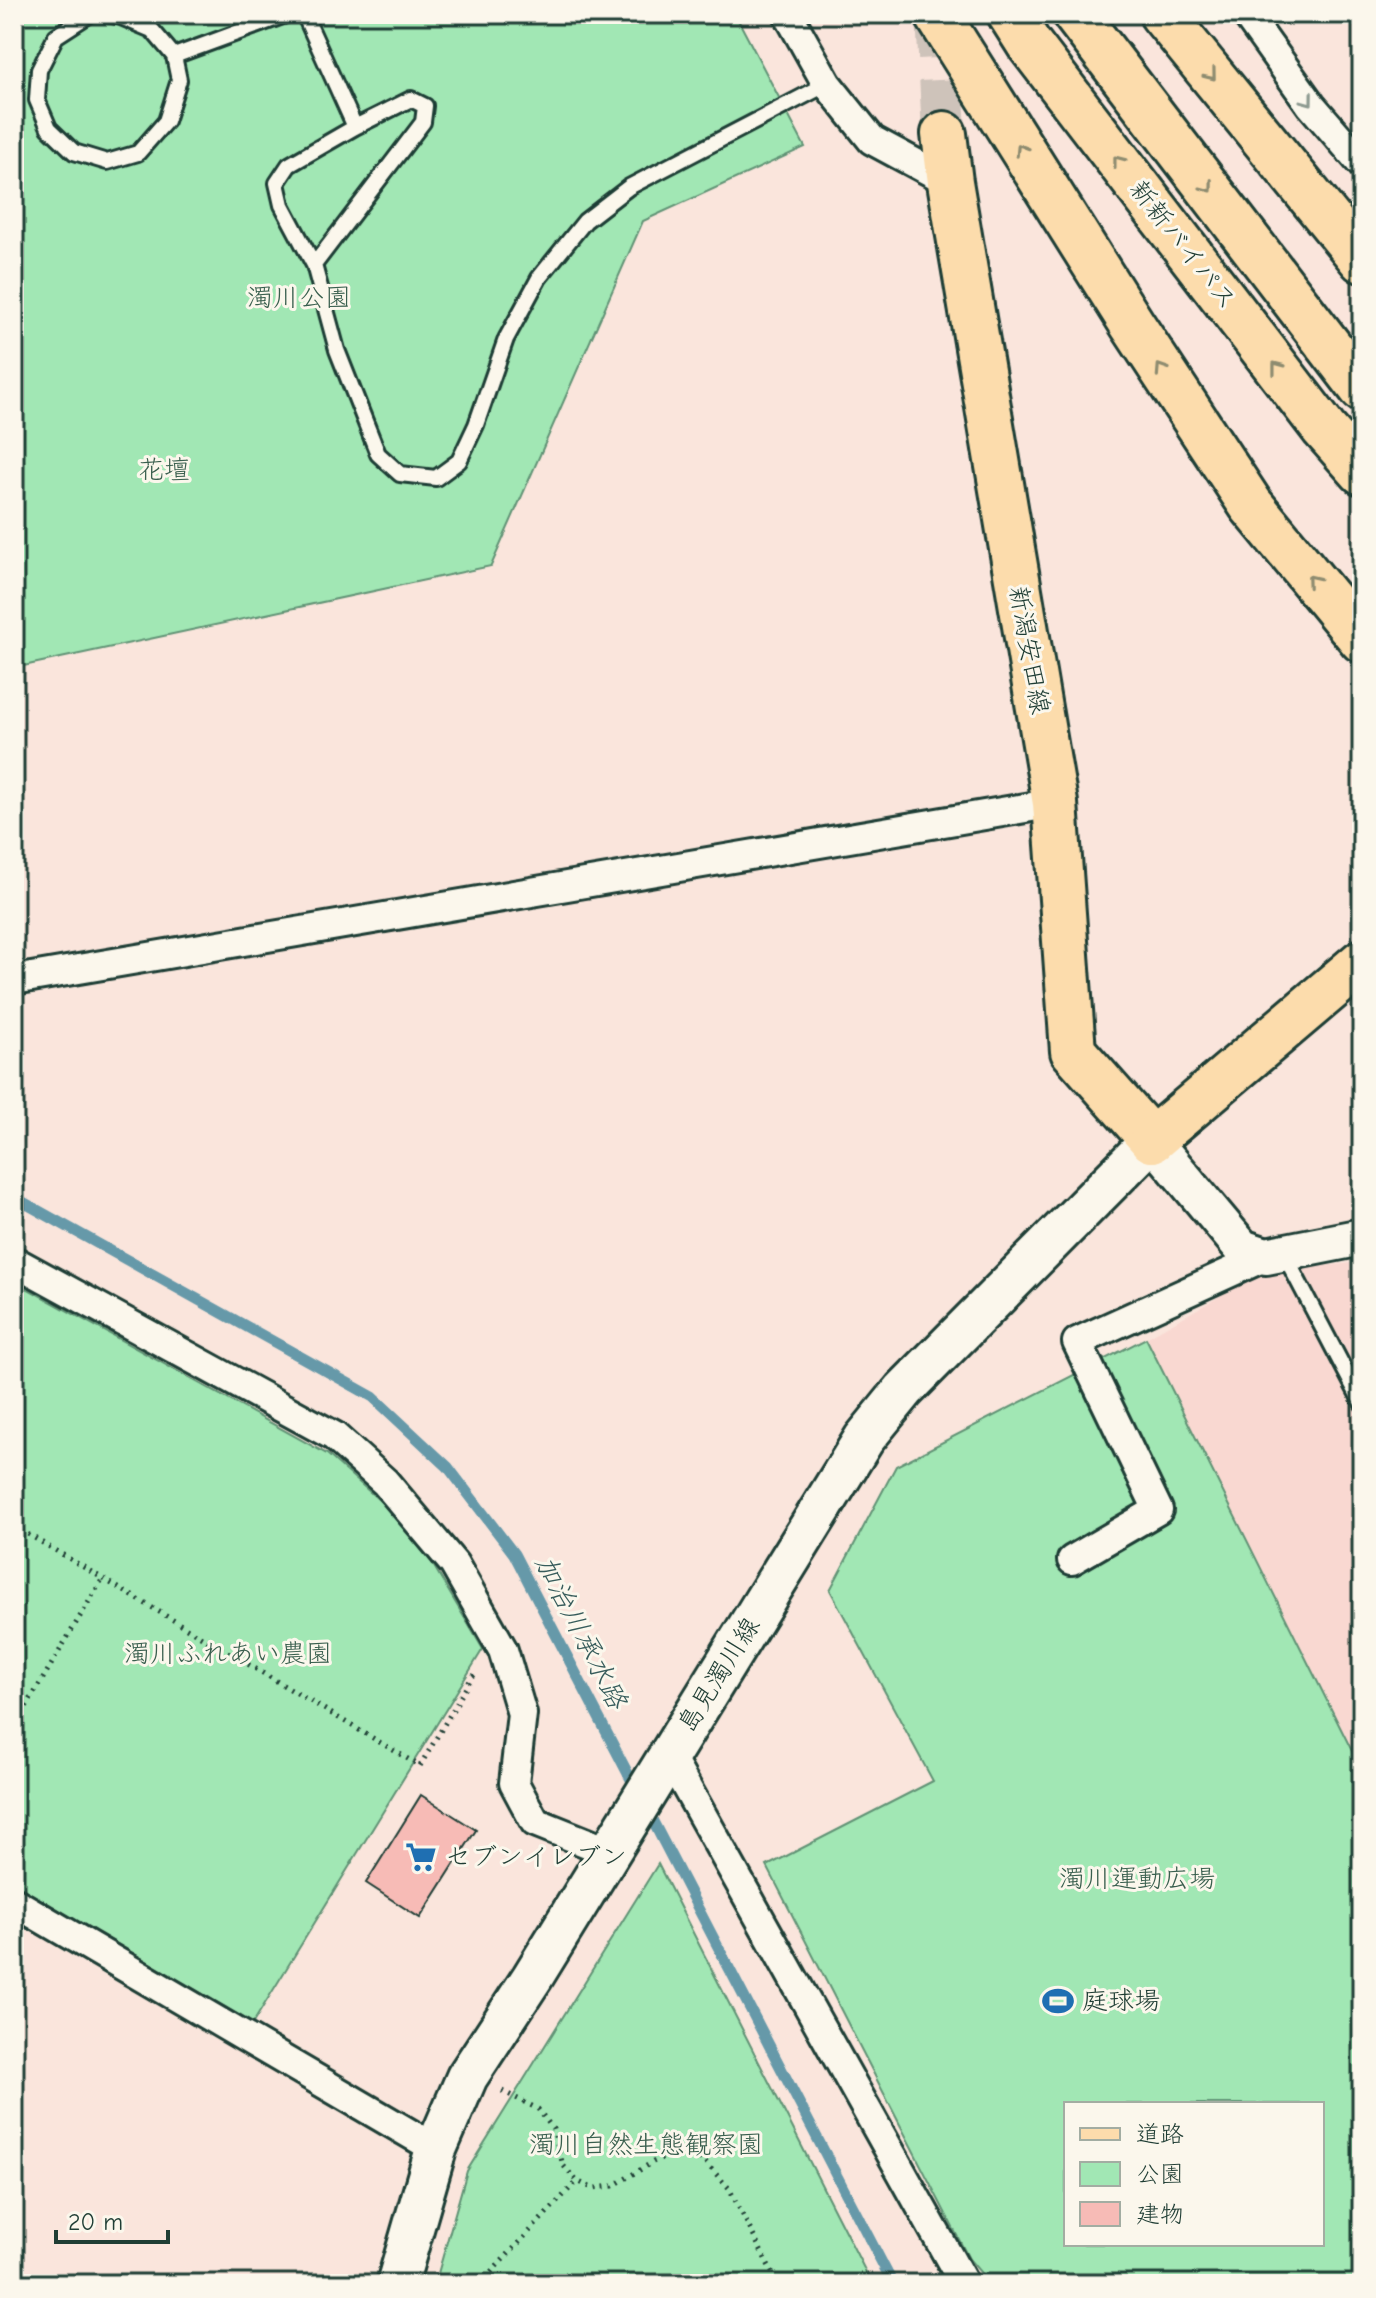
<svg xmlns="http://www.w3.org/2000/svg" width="1376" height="2298" font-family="'Comic Neue','Klee One',sans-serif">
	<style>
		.built { fill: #f9d8d1 }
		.green { fill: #a1e7b4; stroke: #609274; stroke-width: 2; fill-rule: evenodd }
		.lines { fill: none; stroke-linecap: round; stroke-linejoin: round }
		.stream { stroke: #6699a9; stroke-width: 11 }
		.building { fill: #f7bbb6; stroke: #1f3d34; stroke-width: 2 }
		.primary-tunnel { stroke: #cec3ba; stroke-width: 44; stroke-dasharray: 44 22; stroke-linecap: butt }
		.service-casing { stroke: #1f3d34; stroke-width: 20 }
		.minor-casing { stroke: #1f3d34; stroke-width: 34 }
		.tertiary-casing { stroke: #1f3d34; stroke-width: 42 }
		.secondary-casing { stroke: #1f3d34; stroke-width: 46 }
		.primary-casing { stroke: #1f3d34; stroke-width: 50 }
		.trunk-casing { stroke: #1f3d34; stroke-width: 50 }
		.path { stroke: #1f3d34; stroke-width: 5; stroke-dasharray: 2 6; stroke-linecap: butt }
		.service { stroke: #fbf7ec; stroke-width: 14 }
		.minor { stroke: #fbf7ec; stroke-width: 28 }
		.tertiary { stroke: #fbf7ec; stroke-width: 36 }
		.secondary { stroke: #fbf7ec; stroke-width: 40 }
		.primary { stroke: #fcdcac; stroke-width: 44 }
		.trunk { stroke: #fcdcac; stroke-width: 44 }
		.oneway { stroke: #8e8c70 }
		.oneway2 { stroke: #8d9a90 }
		.labels { text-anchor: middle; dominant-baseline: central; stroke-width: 6; stroke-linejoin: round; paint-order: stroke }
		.street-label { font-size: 26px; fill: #1f3d34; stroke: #fbf7ec }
		.park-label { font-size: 26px; fill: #395f4e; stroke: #fbf7ec }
		.poi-label { font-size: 26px; fill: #1f3d34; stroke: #fbf7ec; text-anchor: start }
		.water-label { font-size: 28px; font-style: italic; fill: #375c5b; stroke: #fbf7ec }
	</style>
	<rect width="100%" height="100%" fill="#fae5dc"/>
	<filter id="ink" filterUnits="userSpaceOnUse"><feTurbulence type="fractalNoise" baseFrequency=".0125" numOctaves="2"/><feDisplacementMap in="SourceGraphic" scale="16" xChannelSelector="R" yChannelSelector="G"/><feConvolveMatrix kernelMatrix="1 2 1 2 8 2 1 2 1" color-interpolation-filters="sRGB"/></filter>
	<g filter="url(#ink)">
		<path class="built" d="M1362,1262V1771L1146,1338L1263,1272Z"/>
		<path class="green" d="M14,14H735L805,147L643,221L491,566L14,668Z
			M14,1281L327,1454L388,1508L432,1563L483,1649L253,2023L14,1884Z
			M1146,1338L1362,1771V2284H990L969,2259L767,1866L933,1781L830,1590L896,1466ZM1066,2104H1322V2244H1066Z
			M658,1864L872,2284H435L467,2171Z"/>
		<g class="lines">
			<path class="stream" d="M14,1197L373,1397L448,1467L514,1554L638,1793
				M646,1808L893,2284"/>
		</g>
		<path class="building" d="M421,1795L476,1830L420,1918L366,1883Z"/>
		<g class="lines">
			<path class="primary-tunnel" d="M938,14L944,134"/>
			<defs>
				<path id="service" d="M90,14L56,36L39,70L37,100L49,128L74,152L107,162L138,153L166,121L179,80L174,56L152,30L121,17L107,14
					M304,14L355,127
					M174,56L288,14
					M314,265L423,122L425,106L411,99L355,127L289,165L277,183L282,205L314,265L337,350L378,454L400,474L436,478L459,461L476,425L506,339L539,278L585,221L629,187L827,84
					M1284,1254L1362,1403"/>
				<path id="minor" d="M788,14L827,84L872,140L950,182
					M1246,14L1311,105L1362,164
					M14,980L1055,803
					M14,1261L334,1436L385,1482L454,1564L503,1650L522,1714L514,1783L535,1822L610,1852
					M1072,1560L1158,1510L1077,1342L1266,1256
					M669,1756L964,2284
					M14,1902L436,2149"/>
				<path id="tertiary" d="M1152,1140L1242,1248L1266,1256L1362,1237"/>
				<path id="secondary" d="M397,2284L436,2149L467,2077L532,1978L864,1439L904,1390L1152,1140"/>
				<path id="primary" d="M944,134L950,182L1055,803L1073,1051L1152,1140"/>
				<path id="trunk" d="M937,14L1132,324L1251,505L1362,640
					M1010,14L1029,44L1324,429L1362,472
					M1075,14L1362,389
					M1162,14L1362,260
					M1152,1140L1362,962"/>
			</defs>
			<use href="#service" class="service-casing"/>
			<use href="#minor" class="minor-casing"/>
			<use href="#tertiary" class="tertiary-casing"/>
			<use href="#secondary" class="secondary-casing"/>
			<use href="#primary" class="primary-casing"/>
			<use href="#trunk" class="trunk-casing"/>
			<path class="path" d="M14,1526L420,1766L472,1677L478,1672
				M14,1727L103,1578
				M502,2091L538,2109L553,2129L563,2165L577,2181L592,2188L613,2186L653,2162L674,2154L702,2159L729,2188L778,2284
				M480,2284L577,2181"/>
			<use href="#service" class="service"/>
			<use href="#minor" class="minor"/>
			<use href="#tertiary" class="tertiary"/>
			<use href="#secondary" class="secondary"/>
			<use href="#primary" class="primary"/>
			<use href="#trunk" class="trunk"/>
		</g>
		<defs><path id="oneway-chevron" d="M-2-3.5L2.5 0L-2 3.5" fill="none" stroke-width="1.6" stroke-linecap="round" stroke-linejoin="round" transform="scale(2)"/></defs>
		<g class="oneway">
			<use href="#oneway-chevron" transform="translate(1211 75) rotate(51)"/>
			<use href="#oneway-chevron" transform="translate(1021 149) rotate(-122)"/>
			<use href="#oneway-chevron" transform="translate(1118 161) rotate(-128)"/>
			<use href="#oneway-chevron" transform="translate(1208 187) rotate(53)"/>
			<use href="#oneway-chevron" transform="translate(1277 367) rotate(-128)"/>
			<use href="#oneway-chevron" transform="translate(1161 369) rotate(-123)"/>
			<use href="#oneway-chevron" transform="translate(1312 580) rotate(-130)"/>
		</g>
		<use class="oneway2" href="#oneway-chevron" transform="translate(1308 100) rotate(53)"/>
	</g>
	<defs>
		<symbol id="supermarket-bare" viewBox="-9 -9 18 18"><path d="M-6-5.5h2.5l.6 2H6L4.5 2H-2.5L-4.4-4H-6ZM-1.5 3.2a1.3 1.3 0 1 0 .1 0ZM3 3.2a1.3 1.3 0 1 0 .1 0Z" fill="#1f6fb2" stroke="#fbf7ec" stroke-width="2.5" paint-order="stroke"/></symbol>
		<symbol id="stadium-bare" viewBox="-9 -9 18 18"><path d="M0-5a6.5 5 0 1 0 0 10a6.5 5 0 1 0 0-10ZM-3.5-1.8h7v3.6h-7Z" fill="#1f6fb2" stroke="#fbf7ec" stroke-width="2.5" paint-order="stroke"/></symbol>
	</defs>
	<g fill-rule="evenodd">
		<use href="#supermarket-bare" x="399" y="1835" width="44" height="44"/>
		<use href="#stadium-bare" x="1036" y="1979" width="44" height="44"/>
	</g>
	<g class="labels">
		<g class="street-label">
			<text transform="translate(1183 245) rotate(52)">新新バイパス</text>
			<text transform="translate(1029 650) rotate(80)">新潟安田線</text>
			<text transform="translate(719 1675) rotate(-58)">島見濁川線</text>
		</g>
		<g class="park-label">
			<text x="299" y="298">濁川公園</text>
			<text x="164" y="470">花壇</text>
			<text x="228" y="1654">濁川ふれあい農園</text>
			<text x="1137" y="1879">濁川運動広場</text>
			<text x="646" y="2145">濁川自然生態観察園</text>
		</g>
		<g class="poi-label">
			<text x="445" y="1857">セブンイレブン</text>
			<text x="1082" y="2001">庭球場</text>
		</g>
		<g class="water-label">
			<text transform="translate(581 1632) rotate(63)">加治川承水路</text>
		</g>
	</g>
	<rect width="1376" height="2298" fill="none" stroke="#fbf7ec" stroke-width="48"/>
	<rect x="24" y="24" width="1328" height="2250" fill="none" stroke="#1f3d34" stroke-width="3" filter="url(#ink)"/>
	<rect x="1064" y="2102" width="260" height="144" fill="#fbf7ec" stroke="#a3ada2" stroke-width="2"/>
	<rect x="1080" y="2128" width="40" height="12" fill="#fcdcac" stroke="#a3ada2" stroke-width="2"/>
	<text x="1136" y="2142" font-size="24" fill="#1f3d34">道路</text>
	<rect x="1080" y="2162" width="40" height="24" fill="#a1e7b4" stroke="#a3ada2" stroke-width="2"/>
	<text x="1136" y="2182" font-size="24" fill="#1f3d34">公園</text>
	<rect x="1080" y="2202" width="40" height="24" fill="#f7bbb6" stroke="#a3ada2" stroke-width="2"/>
	<text x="1136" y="2222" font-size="24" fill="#1f3d34">建物</text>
	<path d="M56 2230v12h112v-12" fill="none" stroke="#1f3d34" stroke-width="4"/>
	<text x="68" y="2230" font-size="24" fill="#1f3d34" stroke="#fbf7ec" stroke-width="6" paint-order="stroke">20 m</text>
</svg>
